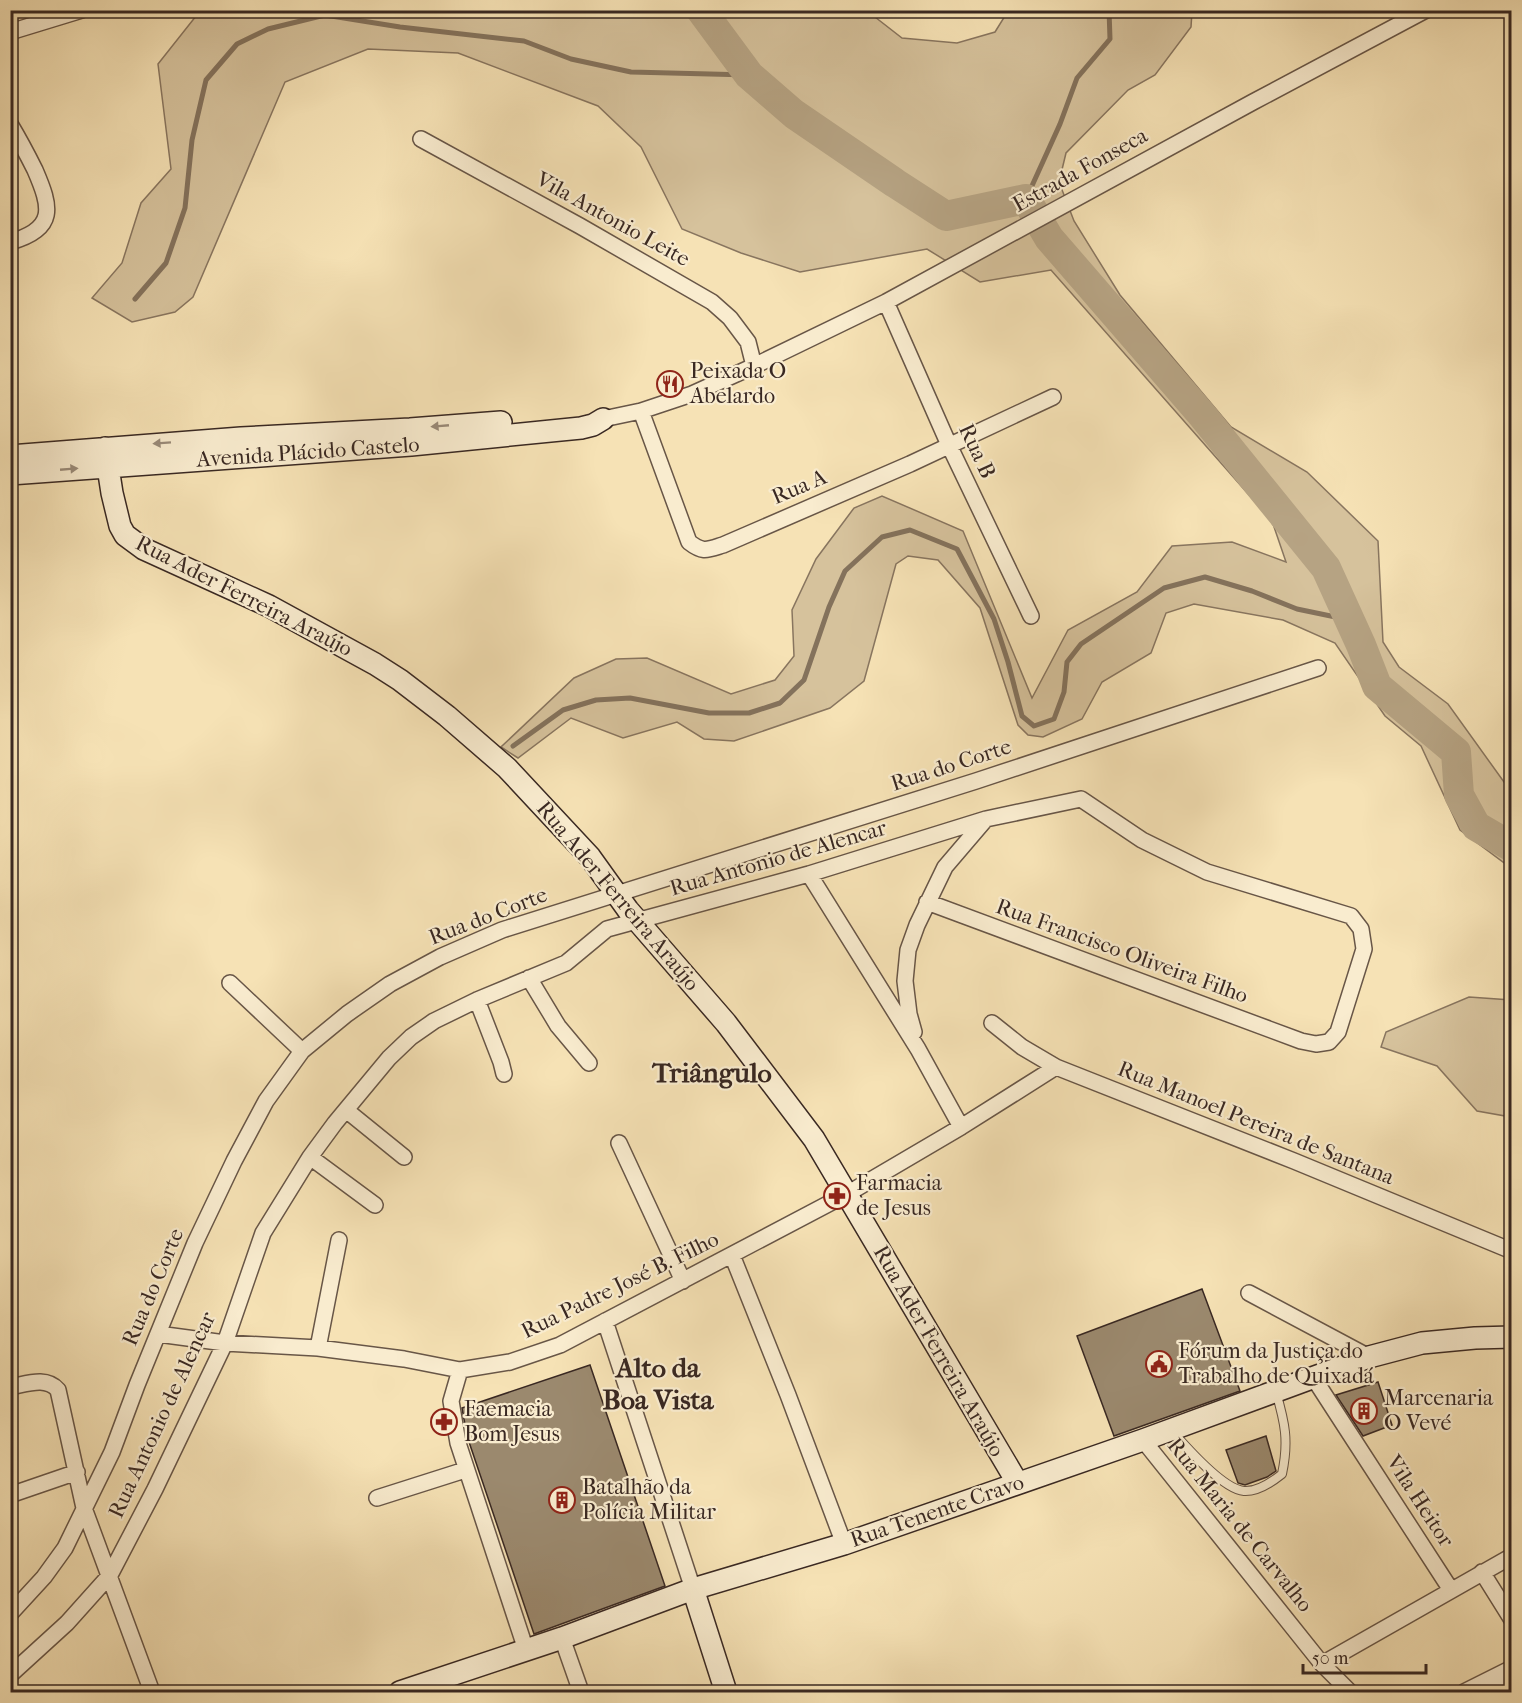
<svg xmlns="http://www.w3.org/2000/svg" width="1522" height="1703" font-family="'IM FELL French Canon',serif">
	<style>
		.green { fill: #d6c29c; stroke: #88755f; stroke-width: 1.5 }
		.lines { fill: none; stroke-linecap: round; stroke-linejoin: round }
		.stream { stroke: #84725c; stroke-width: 5 }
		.river { stroke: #b6a383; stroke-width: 30 }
		.building { fill: #9b896e; stroke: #392822; stroke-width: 1.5 }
		.lane-casing { stroke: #685647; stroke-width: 10 }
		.street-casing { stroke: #685647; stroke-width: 18 }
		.secondary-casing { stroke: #392822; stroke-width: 24 }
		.lane { stroke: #f9eccf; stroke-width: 8 }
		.street { stroke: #f9eccf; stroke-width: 15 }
		.secondary { stroke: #f9eccf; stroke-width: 21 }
		.oneway { fill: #998a78 }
		.labels { text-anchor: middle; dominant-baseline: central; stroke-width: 4.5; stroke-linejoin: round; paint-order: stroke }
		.street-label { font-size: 22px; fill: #392822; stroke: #f9eccf }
		.poi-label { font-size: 22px; fill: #392822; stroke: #f9eccf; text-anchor: start }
		.district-label { font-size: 28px; font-weight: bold; fill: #392822; stroke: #f9eccf }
	</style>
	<rect width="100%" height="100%" fill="#f6e2b5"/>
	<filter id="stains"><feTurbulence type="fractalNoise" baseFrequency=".00333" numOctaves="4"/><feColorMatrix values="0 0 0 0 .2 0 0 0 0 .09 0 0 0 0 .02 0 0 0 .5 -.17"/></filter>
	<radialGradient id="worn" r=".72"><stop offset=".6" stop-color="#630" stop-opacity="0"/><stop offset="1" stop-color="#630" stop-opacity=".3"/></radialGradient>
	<path class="green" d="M866,10L902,38L957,43L995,32L1008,11H1192L1191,27L1155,75L1128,90L1066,153L1059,182L1074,221L1120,295L1231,427L1307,472L1378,541L1383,642L1399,667L1448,704L1504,782L1511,790V868L1460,830L1421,746L1385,716L1335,643L1283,620L1194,604L1166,613L1151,653L1102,682L1082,719L1043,737L1028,735L1018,725L980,608L938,560L908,556L896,564L864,681L830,708L734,741L704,739L677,722L623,738L571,718L518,758L501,747L574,678L616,659L647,658L731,694L775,680L794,656L792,610L816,559L854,508L882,496L963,531L1032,698L1068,630L1137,592L1172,546L1232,542L1286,562L1272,521L1051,270L980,282L927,249L800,272L741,253L682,229L641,147L598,106L458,53L368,49L285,82L193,297L175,312L132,322L92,298L122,263L141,203L171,169L158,64L200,11Z
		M1469,997L1511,1000V1117L1477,1111L1437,1066L1381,1047L1386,1032Z"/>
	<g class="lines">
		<path class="stream" d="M1026,199L1060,124L1077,78L1110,39L1109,10
			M135,299L166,263L185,208L192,140L206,80L237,44L268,29L325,15L400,27L524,41L571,59L631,72L749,75
			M513,746L563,710L596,700L630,698L709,713H749L780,703L804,680L829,607L845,571L882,537L910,530L957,549L994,619L1008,662L1022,716L1034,726L1054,719L1064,692L1067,662L1081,644L1164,588L1205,577L1252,591L1297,609L1350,620"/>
		<path class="river" d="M701,10L749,75L794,114L895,183L946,216L1026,199L1049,238L1203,416L1326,568L1361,645L1377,686L1456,752L1459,795L1476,826L1512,847"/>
	</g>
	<path class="building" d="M1202,1289L1240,1391L1114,1436L1077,1336Z
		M590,1365L665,1586L534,1634L467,1436L462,1408Z
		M1378,1382L1392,1425L1363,1436L1336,1395Z
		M1266,1436L1276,1471L1267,1477L1245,1485L1238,1483L1226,1450Z"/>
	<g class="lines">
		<defs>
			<path id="lane" d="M1173,1432C1187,1448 1223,1489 1244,1491C1258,1492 1272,1482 1282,1474C1289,1441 1285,1423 1276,1392"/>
			<path id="street" d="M10,32L82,10
				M10,124C19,139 27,154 35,170C51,207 57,229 10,242
				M421,139L580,226L712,302L730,318L748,342L754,366
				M886,302L949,445L1031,616
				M641,411L689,542C703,553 707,550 723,545L910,464L1053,397
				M603,419L641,411L692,394L754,366L886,302L1253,102L1426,10
				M809,874L918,1049L961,1127
				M529,978L558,1026L589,1063
				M230,983L302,1051
				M477,1000L501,1062L504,1074
				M992,1023L1022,1047L1056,1067L1294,1161L1512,1251
				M914,1032L909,1014L905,981L908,950L917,925L945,867L986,819
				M346,1110L404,1157
				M619,1143L683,1281
				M310,1157L375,1205
				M732,1255L788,1395L844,1544
				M1249,1293L1369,1357
				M605,1321L693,1589
				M158,1334L225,1343L318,1348L404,1359L460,1370L510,1362L560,1345L847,1194L961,1127L1056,1067
				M318,1348L339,1240
				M460,1370L451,1401L458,1443L526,1650
				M1313,1377L1451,1590
				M10,1387C27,1384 46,1376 58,1390L84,1508L152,1692
				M1143,1440L1322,1664L1350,1692
				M10,1495L77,1472
				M377,1498L465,1470
				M1482,1572L1512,1620
				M10,1614L44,1577L65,1548L112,1452L137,1385L195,1243L234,1161L266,1101L302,1051L347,1014L390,984L440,957L502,930L976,781L1318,668
				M562,1638L581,1692
				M1322,1664L1512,1556
				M10,1675L67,1623L110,1575L155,1489L225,1343L263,1233L310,1157L335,1123L389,1058L411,1037L434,1021L477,1000L566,963L607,929L809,874L986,819L1081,799L1142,840L1207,872L1351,916L1361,929L1364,949L1338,1032L1329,1042L1316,1044L1301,1041L927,902
				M1497,1676L1505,1692
				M1464,1692L1512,1668"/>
			<path id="secondary" d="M105,448L112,493L120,526L125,535L144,549L269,606L375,664L400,680L447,716L507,768L590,857L628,910L726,1023L814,1139L1017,1482
				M10,456L241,438L410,429L501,422
				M10,474L411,445L581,428L593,425L603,419
				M693,1589L726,1692
				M400,1692L562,1638L693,1589L844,1544L1143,1440L1369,1357L1422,1343L1475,1338L1512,1337"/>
		</defs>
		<use href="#lane" class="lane-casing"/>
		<use href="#street" class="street-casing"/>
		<use href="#secondary" class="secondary-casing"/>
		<use href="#lane" class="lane"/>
		<use href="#street" class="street"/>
		<use href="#secondary" class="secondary"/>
	</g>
	<defs><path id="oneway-solid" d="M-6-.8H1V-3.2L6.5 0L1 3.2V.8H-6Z" transform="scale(1.5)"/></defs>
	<g class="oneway">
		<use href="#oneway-solid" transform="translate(440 426) rotate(175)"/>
		<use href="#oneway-solid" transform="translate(162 443) rotate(176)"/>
		<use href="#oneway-solid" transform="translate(69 469) rotate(-5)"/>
	</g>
	<defs>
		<symbol id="restaurant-ring" viewBox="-11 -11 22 22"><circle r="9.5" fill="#f9eccf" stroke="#8f2418" stroke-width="1.5"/><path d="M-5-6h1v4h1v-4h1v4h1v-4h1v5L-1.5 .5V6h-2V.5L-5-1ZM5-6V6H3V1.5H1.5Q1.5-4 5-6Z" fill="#8f2418"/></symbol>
		<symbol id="pharmacy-ring" viewBox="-11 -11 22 22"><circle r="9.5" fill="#f9eccf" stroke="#8f2418" stroke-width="1.5"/><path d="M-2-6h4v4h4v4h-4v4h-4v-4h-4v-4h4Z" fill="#8f2418"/></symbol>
		<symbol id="civic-ring" viewBox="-11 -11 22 22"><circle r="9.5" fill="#f9eccf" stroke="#8f2418" stroke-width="1.5"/><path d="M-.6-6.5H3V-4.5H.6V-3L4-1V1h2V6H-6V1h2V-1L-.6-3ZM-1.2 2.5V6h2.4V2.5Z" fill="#8f2418"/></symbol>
		<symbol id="building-ring" viewBox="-11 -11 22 22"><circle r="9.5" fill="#f9eccf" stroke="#8f2418" stroke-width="1.5"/><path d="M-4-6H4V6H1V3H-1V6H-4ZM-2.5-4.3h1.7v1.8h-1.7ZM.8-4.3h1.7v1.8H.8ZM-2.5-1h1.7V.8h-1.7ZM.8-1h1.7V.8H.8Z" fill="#8f2418"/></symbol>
	</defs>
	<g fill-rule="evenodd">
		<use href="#restaurant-ring" x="655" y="369" width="30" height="30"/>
		<use href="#pharmacy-ring" x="822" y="1181" width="30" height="30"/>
		<use href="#civic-ring" x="1144" y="1349" width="30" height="30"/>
		<use href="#building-ring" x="1349" y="1396" width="30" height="30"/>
		<use href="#pharmacy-ring" x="429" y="1407" width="30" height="30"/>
		<use href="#building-ring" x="547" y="1485" width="30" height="30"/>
	</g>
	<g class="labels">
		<g class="street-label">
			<text transform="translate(1080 170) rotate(-29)">Estrada Fonseca</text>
			<text transform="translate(613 219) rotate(29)">Vila Antonio Leite</text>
			<text transform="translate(977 451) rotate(65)">Rua B</text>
			<text transform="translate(308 452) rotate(-4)">Avenida Plácido Castelo</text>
			<text transform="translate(799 487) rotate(-23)">Rua A</text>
			<text transform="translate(244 596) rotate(27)">Rua Ader Ferreira Araújo</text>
			<text transform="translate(951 765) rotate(-18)">Rua do Corte</text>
			<text transform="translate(778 858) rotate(-16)">Rua Antonio de Alencar</text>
			<text transform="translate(618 896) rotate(50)">Rua Ader Ferreira Araújo</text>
			<text transform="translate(488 916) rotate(-21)">Rua do Corte</text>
			<text transform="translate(1122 951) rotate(20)">Rua Francisco Oliveira Filho</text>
			<text transform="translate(1256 1123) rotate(22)">Rua Manoel Pereira de Santana</text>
			<text transform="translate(620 1285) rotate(-26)">Rua Padre José B. Filho</text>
			<text transform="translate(153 1287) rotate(-67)">Rua do Corte</text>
			<text transform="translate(939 1351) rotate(60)">Rua Ader Ferreira Araújo</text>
			<text transform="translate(162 1415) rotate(-65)">Rua Antonio de Alencar</text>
			<text transform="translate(1420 1501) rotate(57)">Vila Heitor</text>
			<text transform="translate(937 1511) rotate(-19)">Rua Tenente Cravo</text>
			<text transform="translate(1240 1525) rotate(51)">Rua Maria de Carvalho</text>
		</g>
		<g class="poi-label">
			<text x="690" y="371">Peixada O<tspan x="690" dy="25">Abelardo</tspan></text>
			<text x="856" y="1183">Farmacia<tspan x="856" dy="25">de Jesus</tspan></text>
			<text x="1178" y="1351">Fórum da Justiça do<tspan x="1178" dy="25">Trabalho de Quixadá</tspan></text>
			<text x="1384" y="1398">Marcenaria<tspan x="1384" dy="25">O Vevé</tspan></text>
			<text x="464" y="1409">Faemacia<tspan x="464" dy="25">Bom Jesus</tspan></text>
			<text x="582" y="1487">Batalhão da<tspan x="582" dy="25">Polícia Militar</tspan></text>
		</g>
		<g class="district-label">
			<text x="712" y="1072">Triângulo</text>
			<text x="658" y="1367">Alto da<tspan x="658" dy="32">Boa Vista</tspan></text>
		</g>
	</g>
	<rect width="1522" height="1703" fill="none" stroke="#f6e2b5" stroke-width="36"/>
	<rect x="12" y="12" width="1498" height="1679" fill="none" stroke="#392822" stroke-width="3"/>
	<rect x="18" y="18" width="1486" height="1667" fill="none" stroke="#392822" stroke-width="1.5"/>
	<path d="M1303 1664v9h123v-9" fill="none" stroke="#392822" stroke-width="3"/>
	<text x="1312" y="1664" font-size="18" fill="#392822" stroke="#f9eccf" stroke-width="4.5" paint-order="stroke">50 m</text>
	<rect width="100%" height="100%" filter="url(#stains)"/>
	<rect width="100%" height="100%" fill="url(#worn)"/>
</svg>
